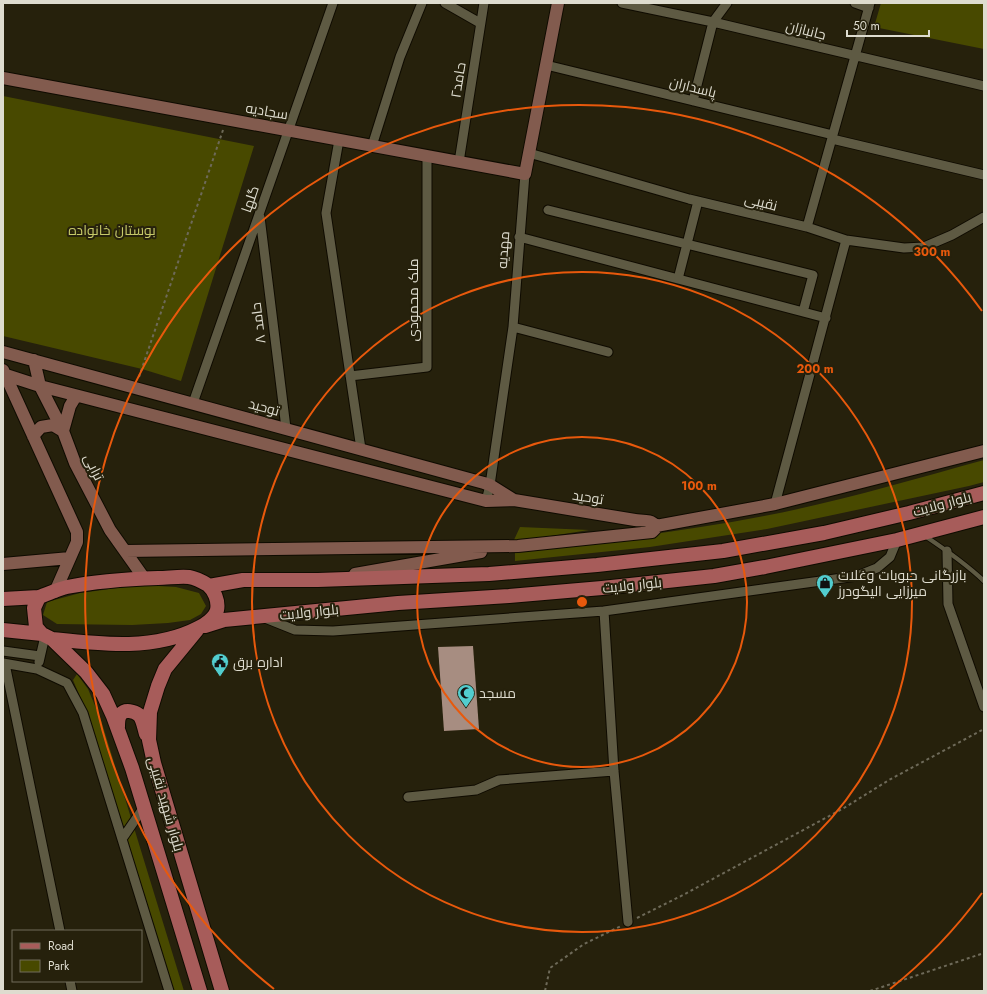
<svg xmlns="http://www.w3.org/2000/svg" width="987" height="994" font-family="Jost,Cairo,sans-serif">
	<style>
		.green { fill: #484900 }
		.building { fill: #a78d81 }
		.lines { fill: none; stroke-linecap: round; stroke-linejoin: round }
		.lane-casing { stroke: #0f0b00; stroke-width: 6 }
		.street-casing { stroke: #0f0b00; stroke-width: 11 }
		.secondary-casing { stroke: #0f0b00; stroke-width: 14 }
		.primary-casing { stroke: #0f0b00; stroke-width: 16 }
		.path { stroke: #6e6a59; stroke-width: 2; stroke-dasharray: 3 3; stroke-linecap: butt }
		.lane { stroke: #5e5a43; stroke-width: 4.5 }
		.street { stroke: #5e5a43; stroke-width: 9 }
		.secondary { stroke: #825b4e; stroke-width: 12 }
		.primary { stroke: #a75c5a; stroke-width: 14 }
		.ring { fill: none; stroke: #e8590c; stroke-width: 2 }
		.labels { text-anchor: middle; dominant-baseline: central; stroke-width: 4; stroke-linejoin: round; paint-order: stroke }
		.street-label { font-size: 14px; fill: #dedccf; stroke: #26210c }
		.park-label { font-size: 14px; fill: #c7ca69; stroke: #26210c }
		.poi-label { font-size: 14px; fill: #dedccf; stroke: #26210c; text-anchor: start }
		.centre { fill: #e8590c; stroke: #26210c; stroke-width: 2 }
		.ring-label { font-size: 12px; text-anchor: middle; font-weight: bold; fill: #e8590c; stroke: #26210c; stroke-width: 4; stroke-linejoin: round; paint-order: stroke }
	</style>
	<rect width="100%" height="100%" fill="#26210c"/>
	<path class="green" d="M881,3H984V49L874,27Z
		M3,96L254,146L181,381L142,369L3,336Z
		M984,460V482L969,486L767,529L650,547L515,561V552C598,541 682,532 764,516C838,502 911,480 984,460Z
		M520,527L589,530L513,542Z
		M140,585L176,587L199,593L206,606L201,614L190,620L168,623L132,625L57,624L43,615L47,602L80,593Z
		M77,674L88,689L101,720L184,991H171L88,716L73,680Z"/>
	<path class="building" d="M473,646L479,729L444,731L438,647Z"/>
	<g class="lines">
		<defs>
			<path id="lane" d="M925,536C946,550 966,564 984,581"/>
			<path id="street" d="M445,3L480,23
				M622,3L713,22L984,86
				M855,3L869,8
				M546,65L833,135
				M693,101L713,22L727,3
				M832,139L984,175
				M339,140L326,213L361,449
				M372,146L400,57L422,3
				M529,153L689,199L807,227L846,240L904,248L924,247L952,235L984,217
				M459,162L484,3
				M548,210L813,275L803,312
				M260,217L286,428
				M807,227L870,3
				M519,237L826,318
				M678,279L698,201
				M513,327L608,352
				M350,376L427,367V156
				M193,403L333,3
				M486,501L490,485L513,327L525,174
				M775,504L846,240
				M947,551L948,604L984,707
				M604,611L857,576L877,568L890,557L897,540
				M265,618L295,630L333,631L604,611L614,771L628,922
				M3,651L40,656
				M39,662L45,636
				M3,663L37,669L67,683L83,713L169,991
				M5,664L60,931
				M408,797L476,790L499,780L614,771
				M122,839L144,807
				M70,981L72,991"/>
			<path id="secondary" d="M3,78L525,174L558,3
				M3,352L484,483L490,485L514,500
				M34,360L40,386L63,431L75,463L110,530L144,578
				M3,370L77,532V542L55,592
				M3,374L40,386L486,501L514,500L635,520C642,521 651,519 656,526
				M33,436L41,427L53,425L63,431L70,406L76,396
				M656,526L775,504L984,451
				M125,551L518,546L652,532L655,529L656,526
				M3,564L70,558
				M355,574L481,552"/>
			<path id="primary" d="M209,586L243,580H318L489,574L597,565L723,551L824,533L909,513L984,493
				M3,599L39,597
				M205,626L224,620L398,603L509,596L602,588L714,576L765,567L897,540L984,517
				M3,630L42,634
				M197,630L165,669L158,686L150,712L149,740L154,763L222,991
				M52,639C99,644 154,651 198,628C205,625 215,618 217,610C219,601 214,590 208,585C203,582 195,578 189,577C179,576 168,578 158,578C128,579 97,581 67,587C58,589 48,594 39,597L34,608L36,627L42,634L52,639L86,672L103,694L113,716L132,768L200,991
				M118,727C118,723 118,717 121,714C125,709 134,711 139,715C143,719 144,728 146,734"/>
		</defs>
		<use href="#lane" class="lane-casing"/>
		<use href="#street" class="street-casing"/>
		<use href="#secondary" class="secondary-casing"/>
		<use href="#primary" class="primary-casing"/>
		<path class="path" d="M139,377L223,130
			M637,918L683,895L844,808L889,780L984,729
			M545,991L550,968L584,944L621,926
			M870,991L984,953"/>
		<use href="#lane" class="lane"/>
		<use href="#street" class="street"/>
		<use href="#secondary" class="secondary"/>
		<use href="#primary" class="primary"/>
	</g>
	<g class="ring">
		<circle cx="582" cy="602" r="165"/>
		<circle cx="582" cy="602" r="330"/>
		<path d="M982 893A495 495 0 0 1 890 989M274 989A495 495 0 1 1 982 311"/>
	</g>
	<defs>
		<symbol id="shop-pin" viewBox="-11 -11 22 30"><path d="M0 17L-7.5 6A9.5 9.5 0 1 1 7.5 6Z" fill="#52cdcf" stroke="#26210c"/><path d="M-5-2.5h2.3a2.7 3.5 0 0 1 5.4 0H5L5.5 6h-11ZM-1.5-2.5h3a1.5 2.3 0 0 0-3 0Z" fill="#111"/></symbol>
		<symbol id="civic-pin" viewBox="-11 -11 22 30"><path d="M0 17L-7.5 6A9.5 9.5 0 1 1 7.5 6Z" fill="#52cdcf" stroke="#26210c"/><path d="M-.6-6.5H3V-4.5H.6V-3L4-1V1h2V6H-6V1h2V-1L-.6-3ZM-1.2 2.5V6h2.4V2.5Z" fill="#111"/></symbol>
		<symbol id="mosque-pin" viewBox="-11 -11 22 30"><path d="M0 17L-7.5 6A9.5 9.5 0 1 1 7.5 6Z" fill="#52cdcf" stroke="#26210c"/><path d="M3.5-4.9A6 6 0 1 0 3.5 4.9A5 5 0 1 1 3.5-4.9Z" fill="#111"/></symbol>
	</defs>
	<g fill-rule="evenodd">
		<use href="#shop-pin" x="815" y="573" width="20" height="27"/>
		<use href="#civic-pin" x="210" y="652" width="20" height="27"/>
		<use href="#mosque-pin" x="456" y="683" width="20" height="27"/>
	</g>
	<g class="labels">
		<g class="street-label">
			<text transform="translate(806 30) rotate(14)">جانبازان</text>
			<text transform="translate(458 80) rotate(-81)">حامد۲</text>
			<text transform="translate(693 87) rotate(14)">پاسداران</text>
			<text transform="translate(267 111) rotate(10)">سجادیه</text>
			<text transform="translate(250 199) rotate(-71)">گلها</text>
			<text transform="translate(761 202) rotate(14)">نقیبی</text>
			<text transform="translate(503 250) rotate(-86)">مهدیه</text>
			<text transform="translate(413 300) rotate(-90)">ملک محمودی</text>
			<text transform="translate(258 323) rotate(-97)">حامد ۸</text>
			<text transform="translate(264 407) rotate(15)">توحید</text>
			<text transform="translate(94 467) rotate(64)">ترابی</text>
			<text transform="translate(588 497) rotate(9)">توحید</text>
			<text transform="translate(942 504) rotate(-15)">بلوار ولایت</text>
			<text transform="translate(632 585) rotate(-6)">بلوار ولایت</text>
			<text transform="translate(309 612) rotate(-6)">بلوار ولایت</text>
			<text transform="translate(166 804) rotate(74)">بلوار شهید نقیبی</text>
		</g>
		<g class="park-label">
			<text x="112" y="230">بوستان خانواده</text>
		</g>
		<g class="poi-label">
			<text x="838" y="575">بازرگانی حبوبات وغلات<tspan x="838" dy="16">میرزایی الیگودرز</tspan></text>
			<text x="233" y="662">اداره برق</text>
			<text x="479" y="693">مسجد</text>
		</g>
	</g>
	<circle cx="582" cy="602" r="6" class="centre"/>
	<g class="ring-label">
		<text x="932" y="256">300 m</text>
		<text x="815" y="373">200 m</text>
		<text x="699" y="490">100 m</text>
	</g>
	<rect width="987" height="994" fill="none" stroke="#dedccf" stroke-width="8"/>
	<rect x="12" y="930" width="130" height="52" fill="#26210c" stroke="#706c5a"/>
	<rect x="20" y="943" width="20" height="6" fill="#a75c5a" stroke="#706c5a"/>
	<text x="48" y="950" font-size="12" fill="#dedccf">Road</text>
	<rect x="20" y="960" width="20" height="12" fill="#484900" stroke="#706c5a"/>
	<text x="48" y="970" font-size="12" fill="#dedccf">Park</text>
	<path d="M847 30v6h82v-6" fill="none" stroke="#dedccf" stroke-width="2"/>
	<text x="853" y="30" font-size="12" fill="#dedccf" stroke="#26210c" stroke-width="3" paint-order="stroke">50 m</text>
</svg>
